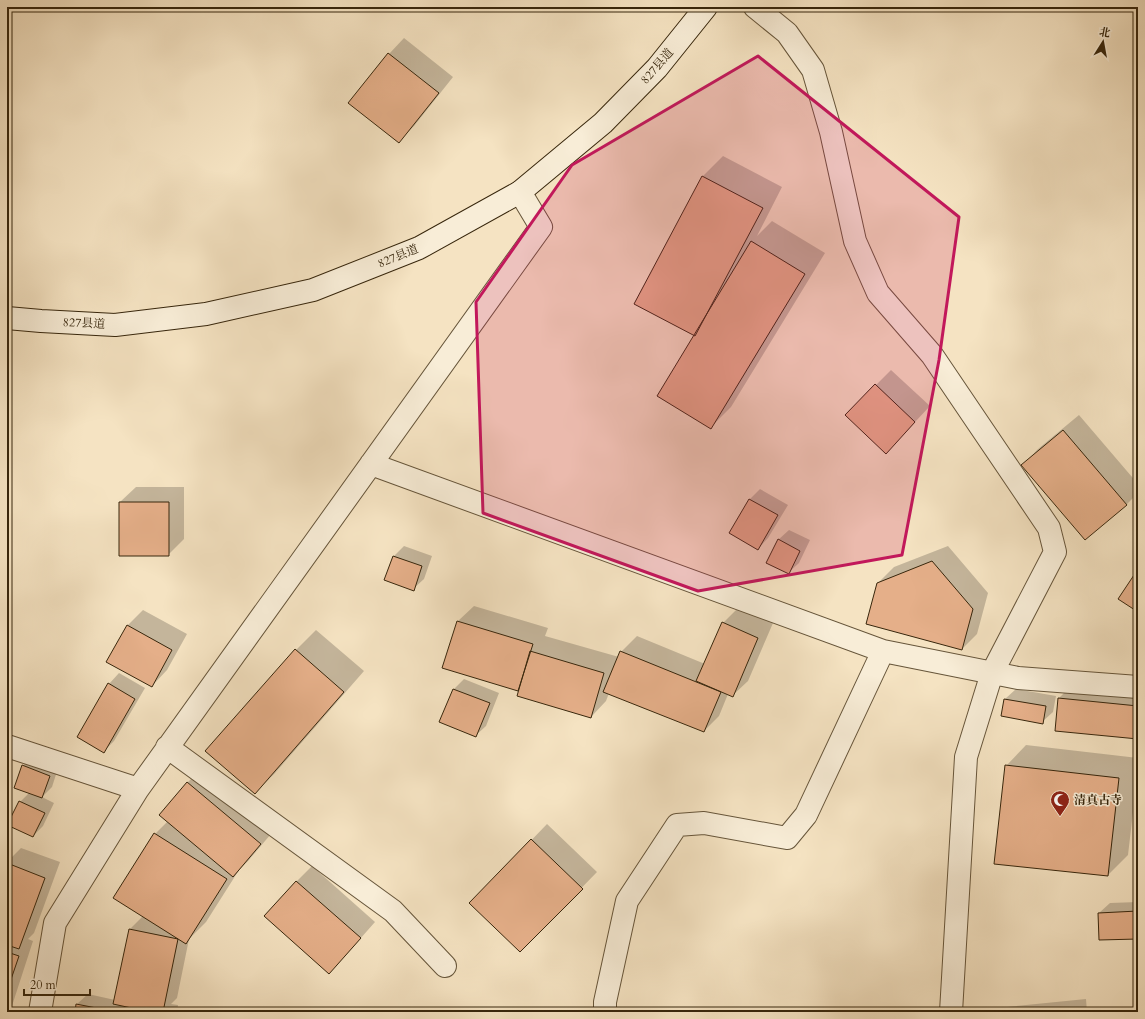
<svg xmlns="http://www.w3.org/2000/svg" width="1145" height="1019" font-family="Cardo,'Noto Serif SC',serif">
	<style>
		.shadow { fill: #0003 }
		.building { fill: #e5af89; stroke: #37260c }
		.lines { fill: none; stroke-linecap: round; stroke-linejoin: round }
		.minor-casing { stroke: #66553a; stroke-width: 24 }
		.secondary-casing { stroke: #37260c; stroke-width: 24 }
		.minor { stroke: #f8edd7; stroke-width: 22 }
		.secondary { stroke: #f8edd7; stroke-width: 22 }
		.marked { fill: #c2185b; fill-opacity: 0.2; stroke: #c2185b; stroke-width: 3; stroke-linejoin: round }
		.labels { text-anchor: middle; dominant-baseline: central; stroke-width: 3; stroke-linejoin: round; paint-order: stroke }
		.street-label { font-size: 12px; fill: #37260c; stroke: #f8edd7 }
		.poi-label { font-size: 12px; font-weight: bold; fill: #37260c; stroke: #f8edd7; text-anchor: start }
	</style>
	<rect width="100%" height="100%" fill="#f5e3c2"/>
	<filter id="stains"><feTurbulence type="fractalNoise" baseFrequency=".005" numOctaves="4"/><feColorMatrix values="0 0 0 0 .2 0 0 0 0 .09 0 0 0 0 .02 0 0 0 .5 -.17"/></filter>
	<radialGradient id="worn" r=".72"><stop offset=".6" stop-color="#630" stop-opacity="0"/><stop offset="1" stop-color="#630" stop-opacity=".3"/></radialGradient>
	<path class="shadow" d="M404,38L453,77L414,126L399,141L349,102L389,54Z
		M723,156L782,187L757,236L772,221L825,253L731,407L711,427L695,335L636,303L703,176Z
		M891,370L930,406L901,437L876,385Z
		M1079,415L1138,484V493L1127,504L1085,539L1023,465L1038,449Z
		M136,487H184V539L168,555L120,502Z
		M760,489L788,505L768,538L758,549L750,499Z
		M789,530L810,540L799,563L788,573L778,540Z
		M404,546L432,556L424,579L413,589L394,556Z
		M948,546L988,593L977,634L962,649L878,583L894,567Z
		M474,606L548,628L545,636L619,657L621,652L637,636L705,664L723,623L738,608L773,623L748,681L732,696L728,694L719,716L704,731L609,693L606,701L591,717L519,691L444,668L458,621Z
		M143,610L187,634L167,670L152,686L127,626Z
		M316,630L364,671L275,773L255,793L296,650Z
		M119,673L145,688L114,741L104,751L109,684Z
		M464,679L499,693L486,726L475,736L440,722L454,689Z
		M1074,683L1138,689V738L1059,698Z
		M1016,689L1056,696L1053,712L1042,722L1002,715L1005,699Z
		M1026,745L1138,758V769L1128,855L1108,875L995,863L1006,766Z
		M33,756L59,765L52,787L42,797L54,803L43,826L33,836L20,802L29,793L23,766Z
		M203,767L276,828L248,861L239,870L206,922L189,939L177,998L171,1004L178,1005L177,1012H136L138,1008L128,1006L127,1012H76L77,1004L88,994L115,1000L130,929L143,916L155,834L168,821L160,815L188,782Z
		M547,824L597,872L520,951L471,903Z
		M21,848L60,862L34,933L28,939L33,941L10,1012H7V862Z
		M312,866L375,922L344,957L329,973L265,916L297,881Z
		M1138,902V938L1099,913L1110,903Z
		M1086,999L1087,1012H1002L1007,1007Z
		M269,1009L286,1012H266Z"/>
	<path class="building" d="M388,53L439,93L399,143L348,103Z
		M702,176L763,208L695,336L634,304Z
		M751,241L805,274L711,429L657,396Z
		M875,384L915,422L886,454L845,415Z
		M1063,430L1127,505L1085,540L1021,465Z
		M749,499L778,515L758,550L729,533Z
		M119,502H169V556H119Z
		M778,539L800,551L789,574L766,563Z
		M393,556L422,566L414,591L384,580Z
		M932,561L973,609L962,650L866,624L877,583Z
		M1138,569V612L1118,599Z
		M457,621L533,644L518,691L442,668Z
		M722,622L758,638L733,697L696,681Z
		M127,625L172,650L152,687L106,662Z
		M295,649L344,692L255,794L205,751Z
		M530,651L604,673L591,718L517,696Z
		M620,651L721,692L704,732L603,692Z
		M108,683L135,699L104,753L77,737Z
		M453,689L490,703L476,737L439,722Z
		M1058,698L1138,706V739L1055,731Z
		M1004,699L1046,706L1043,724L1001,716Z
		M22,765L50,776L42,798L14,788Z
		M1005,765L1119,778L1108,876L994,864Z
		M187,782L261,844L233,877L159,815Z
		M19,801L45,813L33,837L7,825Z
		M154,833L227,879L186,944L113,898Z
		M531,839L583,889L520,952L469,903Z
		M7,863L45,878L19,949L7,945Z
		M296,881L361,938L329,974L264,916Z
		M1138,911V939L1099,940L1098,913Z
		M129,929L178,939L163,1012H150L113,1004Z
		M7,952L19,956L7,991Z
		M76,1004L117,1012H75Z
		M135,1010L149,1012H135Z"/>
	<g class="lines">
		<defs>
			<path id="minor" d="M755,7L787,33L813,70L831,132L855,241L878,293L932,355L1049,528L1055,552L992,673L966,757L951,1012
				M371,464L883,651L1018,678L1138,687
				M7,746L138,789
				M167,747L393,911L445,966
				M40,1012L55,923L138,789L541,227L520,192
				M605,1012V1002L627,901L677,825L704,823L787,838L806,815L883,651"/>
			<path id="secondary" d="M7,318L41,321L115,325L206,314L313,290L419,248L520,192L603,123L657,68L706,7"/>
		</defs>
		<use href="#minor" class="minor-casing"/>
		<use href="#secondary" class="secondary-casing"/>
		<use href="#minor" class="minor"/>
		<use href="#secondary" class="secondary"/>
	</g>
	<path class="marked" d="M758,56L959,217L939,360L902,555L698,591L483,513L476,302L572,165Z"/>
	<defs>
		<symbol id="mosque-pin" viewBox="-11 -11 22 30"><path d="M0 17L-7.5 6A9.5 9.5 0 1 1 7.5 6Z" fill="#8f2418" stroke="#f8edd7"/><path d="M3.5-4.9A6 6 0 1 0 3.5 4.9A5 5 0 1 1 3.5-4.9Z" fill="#fff"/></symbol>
	</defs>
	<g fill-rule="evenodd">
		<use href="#mosque-pin" x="1049" y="789" width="22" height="30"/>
	</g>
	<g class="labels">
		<g class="street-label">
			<text transform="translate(657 66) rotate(-49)">827县道</text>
			<text transform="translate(398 256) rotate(-22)">827县道</text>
			<text transform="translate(84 323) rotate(3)">827县道</text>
		</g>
		<g class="poi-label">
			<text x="1074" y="800">清真古寺</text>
		</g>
	</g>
	<rect width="1145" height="1019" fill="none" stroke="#f5e3c2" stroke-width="24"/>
	<rect x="8" y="8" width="1129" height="1003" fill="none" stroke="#37260c" stroke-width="2"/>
	<rect x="12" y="12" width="1121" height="995" fill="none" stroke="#37260c"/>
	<g transform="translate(1103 42) rotate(11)" stroke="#f8edd7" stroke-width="3" paint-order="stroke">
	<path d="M0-3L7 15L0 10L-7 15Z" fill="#37260c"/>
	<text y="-6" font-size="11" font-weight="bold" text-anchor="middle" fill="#37260c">北</text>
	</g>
	<path d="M24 989v6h66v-6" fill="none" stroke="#37260c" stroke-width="2"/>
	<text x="30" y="989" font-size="12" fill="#37260c" stroke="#f8edd7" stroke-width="3" paint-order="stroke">20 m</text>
	<rect width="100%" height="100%" filter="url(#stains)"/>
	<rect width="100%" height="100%" fill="url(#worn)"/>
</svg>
